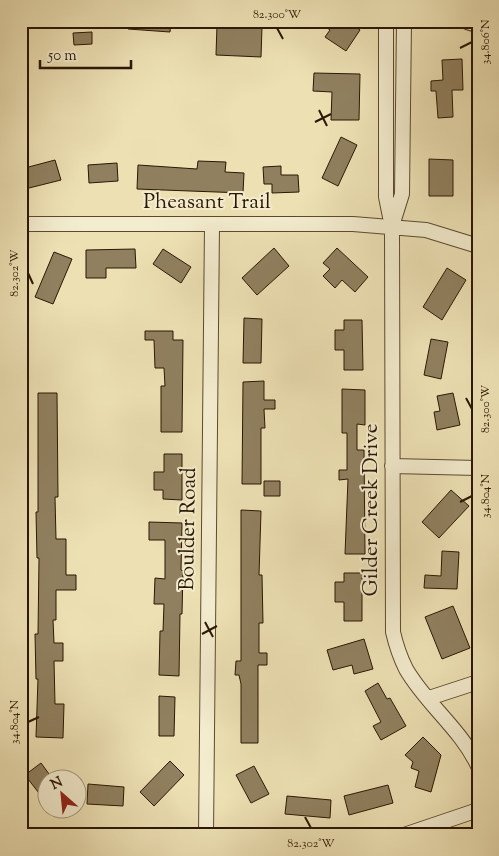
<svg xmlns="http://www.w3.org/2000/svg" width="499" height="856" font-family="'Sorts Mill Goudy',serif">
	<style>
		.building { fill: #90805f; stroke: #2b1703 }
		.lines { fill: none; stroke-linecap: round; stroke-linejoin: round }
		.minor-casing { stroke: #5c4a2f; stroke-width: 16 }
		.tertiary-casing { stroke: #5c4a2f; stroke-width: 19 }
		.minor { stroke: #f3ecce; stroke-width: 14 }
		.tertiary { stroke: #f3ecce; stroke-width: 16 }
		.ticks { fill: none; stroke: #2b1703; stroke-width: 2 }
		.labels { text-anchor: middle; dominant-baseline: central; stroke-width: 4; stroke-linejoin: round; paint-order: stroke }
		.street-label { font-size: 21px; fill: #2b1703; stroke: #f3ecce }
		.neatline { fill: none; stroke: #2b1703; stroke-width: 2 }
		.ticks-label { font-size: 12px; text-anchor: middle; fill: #2b1703 }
	</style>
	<rect width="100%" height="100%" fill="#ede1b4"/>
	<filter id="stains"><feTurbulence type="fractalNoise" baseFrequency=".004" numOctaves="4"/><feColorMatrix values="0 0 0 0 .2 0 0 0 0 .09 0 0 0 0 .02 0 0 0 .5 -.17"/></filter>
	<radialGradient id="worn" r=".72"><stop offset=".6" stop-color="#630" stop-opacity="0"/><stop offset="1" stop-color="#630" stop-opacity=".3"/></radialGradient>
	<path class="building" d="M128,21H171L170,32L128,29Z
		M226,21H235V25L262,27L261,57L216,55L217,25H226Z
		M318,21H348L360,30L346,51L325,37L330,30Z
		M92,32V44L74,45L73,33Z
		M462,59L463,90H452L453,117L438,118L436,91H431V81L443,80L442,60Z
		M314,73L360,74L359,120H331L332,92L313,91Z
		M341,137L357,145L338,186L322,178Z
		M429,159L453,160V196H429Z
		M55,160L61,180L21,190V169Z
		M198,161L226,162L225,172L244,173L243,193L137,189L138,165L197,169Z
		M117,163L118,181L89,183L88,165Z
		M281,166V175H298L299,192L272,193V184H264L263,167Z
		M274,248L289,266L257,295L242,278Z
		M337,248L368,277L355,292L342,280L335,288L323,276L330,269L323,263Z
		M135,249L136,268H106V278H86V250Z
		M163,249L191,267L181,283L153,264Z
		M54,252L72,259L53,304L35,297Z
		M447,268L466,280L442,320L423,307Z
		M244,318L262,319L261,363H243Z
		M344,320H362L363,370H344V350H335V330H344Z
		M145,331H173V340H183L182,432H161V386H165L164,368H155L154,340H145Z
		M431,339L448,342L441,379L424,375Z
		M264,381V400H275V409H264L265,428H261V484H242L243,382Z
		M342,389L365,390V425L357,424V450H364L365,554H345L348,479L339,480V470H347V433H342Z
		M38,393H57L58,497H55L56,539H66V575H76V590H56V620H53L54,643H63V661H54L55,704H64L63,738L36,737L38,679H36L35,634H38L39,558H37L36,512H38Z
		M453,393L460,425L437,430L434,412L440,411L437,396Z
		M164,454H182V500L163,499V490H154V472H164Z
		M264,481H280V496H264Z
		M451,490L469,506L439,538L422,522Z
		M241,510L261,511L259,575H262L263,623H259V653H267V665H258V743H241V684L239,675H235L236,661H241Z
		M149,522L182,523L181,570L183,571L182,614H180L179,676L159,675L160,631H163L164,604H154L155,578L165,579V540H149Z
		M442,551L459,552L457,589L424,588L425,575L441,576Z
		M344,573H362V621H344V602H335V582H344Z
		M453,606L470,648L442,659L425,617Z
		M364,639L373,669L354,674L352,665L333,670L327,650Z
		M378,683L387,699L390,698L406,726L381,740L373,726L381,722L365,691Z
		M159,696L175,697L174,736H159Z
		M423,737L441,755L431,792L415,787L419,771L411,768L413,762L405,755Z
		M170,761L184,775L154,806L140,792Z
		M41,763L52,778H48V805L25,775Z
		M254,766L269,794L251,803L236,775Z
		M88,784L124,787L123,806L87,804Z
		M388,785L393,803L349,815L344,796Z
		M287,796L331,800L330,818L285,814Z"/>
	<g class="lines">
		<defs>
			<path id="minor" d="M386,21V197L392,227L393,632C396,645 400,657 406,669C426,704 461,729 478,766
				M21,224H353L426,230L478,246
				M392,226L402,194L404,21
				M392,466L478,468
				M429,698L478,682
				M206,835L212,225
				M404,835L478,810"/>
			<path id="tertiary" d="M468,21L478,24"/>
		</defs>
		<use href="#minor" class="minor-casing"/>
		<use href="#tertiary" class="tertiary-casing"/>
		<use href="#minor" class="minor"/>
		<use href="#tertiary" class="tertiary"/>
	</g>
	<path class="ticks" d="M277,28L283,39M460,48L472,42M319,110L327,126M315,122L331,114M28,273L33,284M466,398L472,409M460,502L472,496M205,622L213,637M202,634L217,626M28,722L39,717M305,817L311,828"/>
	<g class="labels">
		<g class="street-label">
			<text x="207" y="203">Pheasant Trail</text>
			<text transform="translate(372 510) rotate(-90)">Gilder Creek Drive</text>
			<text transform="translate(189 529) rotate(-89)">Boulder Road</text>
		</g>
	</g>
	<rect width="499" height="856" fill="none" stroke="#ede1b4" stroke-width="55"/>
	<g transform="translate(62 794) rotate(333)"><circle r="24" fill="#f3ecce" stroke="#a3977d"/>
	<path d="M0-4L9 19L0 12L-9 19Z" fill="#8f2418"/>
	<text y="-8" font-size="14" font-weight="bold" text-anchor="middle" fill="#2b1703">N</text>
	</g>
	<path d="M40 60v8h91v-8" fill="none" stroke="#2b1703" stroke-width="2.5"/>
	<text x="48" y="60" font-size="15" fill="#2b1703" stroke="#f3ecce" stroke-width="4" paint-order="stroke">50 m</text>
	<rect x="28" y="28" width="444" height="800" class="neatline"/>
	<g class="ticks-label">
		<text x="277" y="18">82.300°W</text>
		<text transform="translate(485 42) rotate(-90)" y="4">34.806°N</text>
		<text transform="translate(14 273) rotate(-90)" y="4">82.302°W</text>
		<text transform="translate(485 409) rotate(-90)" y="4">82.300°W</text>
		<text transform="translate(485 496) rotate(-90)" y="4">34.804°N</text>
		<text transform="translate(14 722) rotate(-90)" y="4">34.804°N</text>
		<text x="311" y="847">82.302°W</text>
	</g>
	<rect width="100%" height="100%" filter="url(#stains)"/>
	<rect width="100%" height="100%" fill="url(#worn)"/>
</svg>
